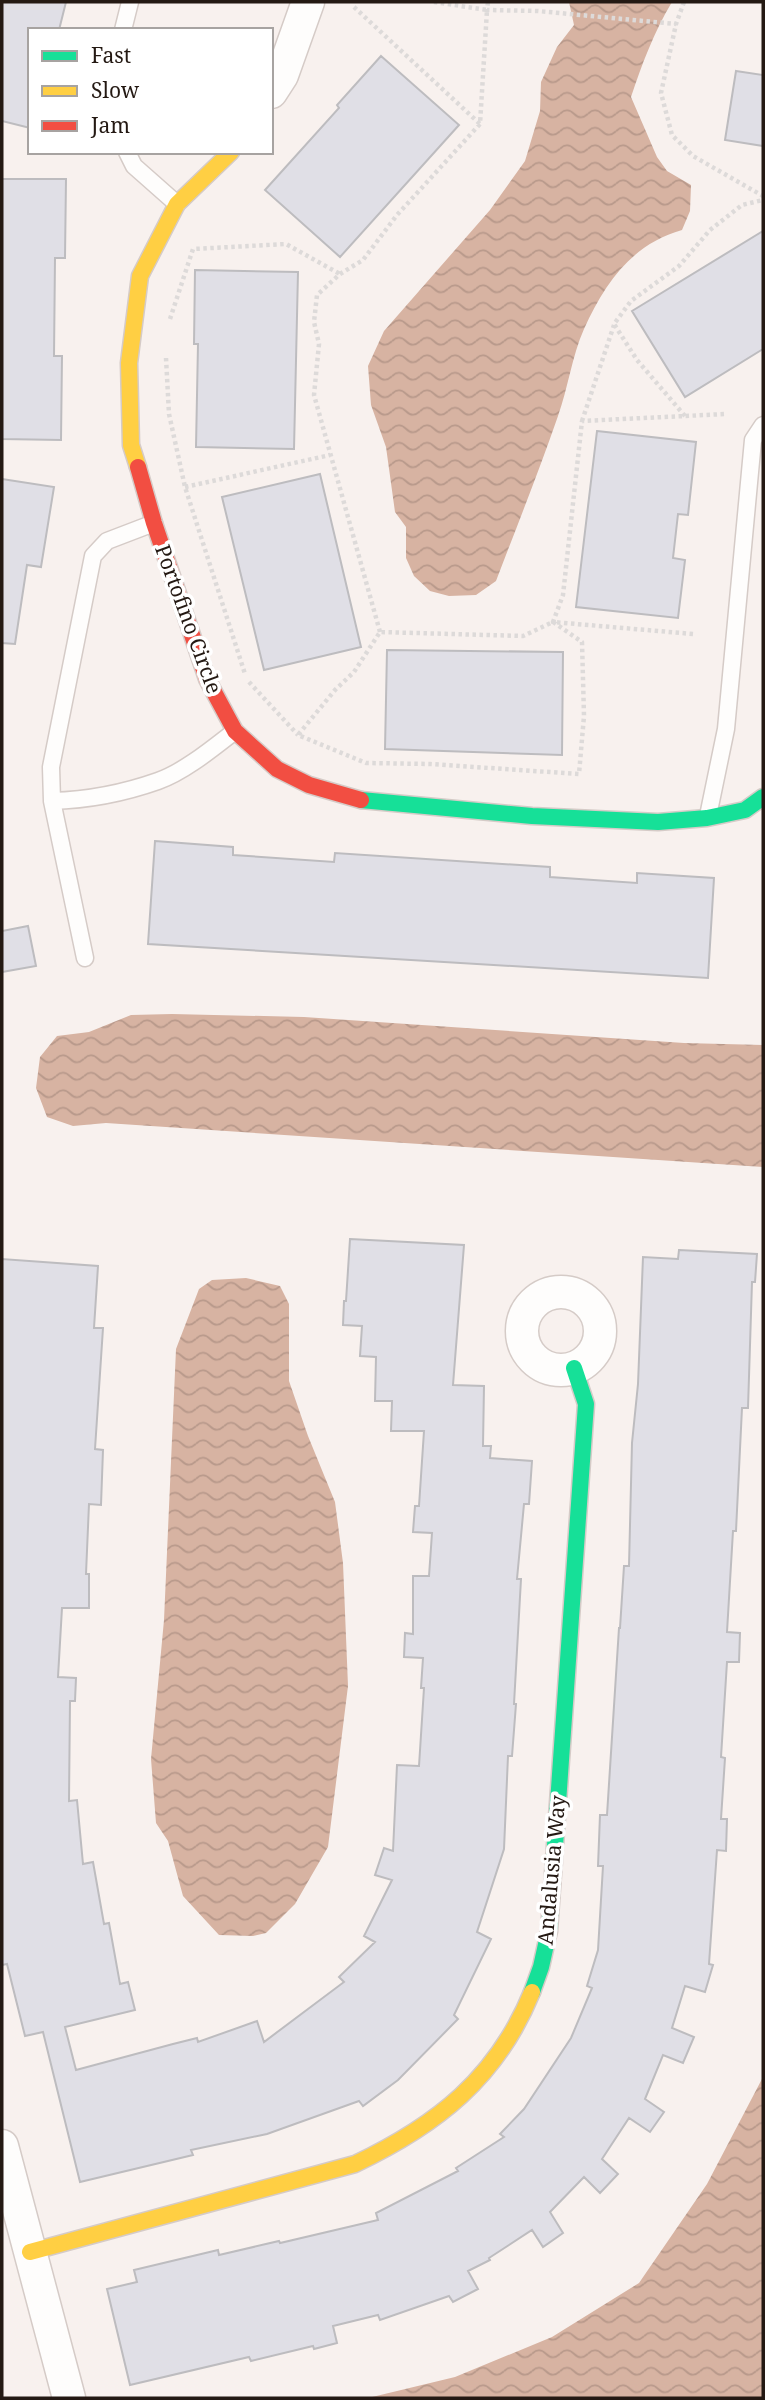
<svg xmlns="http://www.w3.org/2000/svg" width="765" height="2400" font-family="'Noto Serif',serif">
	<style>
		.water { fill: url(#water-waves) }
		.building { fill: #e0dfe6; stroke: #bdbcbf; stroke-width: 2 }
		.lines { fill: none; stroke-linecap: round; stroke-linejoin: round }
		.lane-casing { stroke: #d5cbc7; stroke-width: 19 }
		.street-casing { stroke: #d5cbc7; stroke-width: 35 }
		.fast-casing { stroke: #d5cbc7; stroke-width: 19 }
		.slow-casing { stroke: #d5cbc7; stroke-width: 19 }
		.jam-casing { stroke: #d5cbc7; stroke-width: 19 }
		.path { stroke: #dddad9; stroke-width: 4.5; stroke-dasharray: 3.5 3.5; stroke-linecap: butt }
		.lane { stroke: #fefdfc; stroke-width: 16 }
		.street { stroke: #fefdfc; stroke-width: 32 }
		.fast { stroke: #16e098; stroke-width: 16 }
		.slow { stroke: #ffcf43; stroke-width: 16 }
		.jam { stroke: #f24e42; stroke-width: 16 }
		.labels { text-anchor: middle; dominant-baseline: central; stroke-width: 7; stroke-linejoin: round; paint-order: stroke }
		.street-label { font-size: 21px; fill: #241913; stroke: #fff }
	</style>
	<defs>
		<pattern id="water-waves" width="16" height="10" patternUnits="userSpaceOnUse" patternTransform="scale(1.75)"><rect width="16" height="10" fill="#d7b3a2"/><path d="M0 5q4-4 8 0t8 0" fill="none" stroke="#b8998b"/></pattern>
	</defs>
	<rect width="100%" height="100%" fill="#f8f1ee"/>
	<path class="water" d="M569,2H672C654,32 642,64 631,97L657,157L667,171L691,185L690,211L682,230C632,244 605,283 584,329C572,356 568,388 558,416C539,471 517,526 496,581L476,595L449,596L430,591L414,576L406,558V527L395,512L386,447L371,405L368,366L384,331L490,210L525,161L540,111L541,82L557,47L574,25Z
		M172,1014L304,1017L684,1043L763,1045V1167L106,1123L73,1126L47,1117L36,1088L40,1057L57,1036L89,1032L131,1015Z
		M246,1278L280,1286L289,1304V1381L308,1436L335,1502L343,1563L348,1686L328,1847L295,1904L266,1933L253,1936L219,1935L183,1896L168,1841L156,1823L151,1759L164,1620L176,1349L199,1289L212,1280Z
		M763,2077V2398H368L455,2377L552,2337L639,2283L707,2184Z"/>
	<path class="building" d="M2,2H66L59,30H30V128L2,121Z
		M381,56L459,125L340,257L265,190L339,108L337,105Z
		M736,71L763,75V146L725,140Z
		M2,179H66L65,258H55L54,356H62L61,440L2,439Z
		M763,231V349L685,397L632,311Z
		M195,270L298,272L294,449L196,447L198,344H194Z
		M597,431L696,442L688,515L678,514L673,558L685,560L678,618L576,607Z
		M320,474L361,647L264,670L222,497Z
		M2,479L54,487L41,567L27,565L15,644L2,643Z
		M387,650L563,652L562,755L385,749Z
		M155,841L233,847V855L334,862L335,853L550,867V877L637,883V873L714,878L708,978L148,944Z
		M28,926L36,966L2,972V931Z
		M350,1239L464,1245L453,1385L484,1386L483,1446H491L490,1458L532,1461L529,1504H524L517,1579H521L514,1704H516L512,1756H508L504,1849L477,1932L491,1939L454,2015L458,2019L398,2080L363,2106L359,2101L267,2134L191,2150L193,2155L80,2182L43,2032L25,2036L7,1964L2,1965V1259L98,1266L94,1328H103L95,1449L103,1450L101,1505L89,1504L86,1574H89V1608H62L58,1677L76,1678L75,1701H70L69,1801L77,1800L83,1864L93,1862L104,1924L109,1923L120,1984L128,1982L135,2010L65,2027L76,2070L173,2044L197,2038L198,2042L257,2021L264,2042L344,1982L339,1977L375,1942L364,1936L392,1880L375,1875L384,1848L393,1851L397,1765L419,1766L424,1688H421L423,1658L404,1657L405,1633L413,1634V1576H429L432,1533L413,1532L415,1506H419L424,1431H391L392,1401H375L376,1357L360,1356L362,1326L343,1325L344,1301H346Z
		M679,1250L757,1254L755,1282H752L748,1408H742L736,1531H733L727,1632L740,1633L739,1662H727L721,1757L725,1758L721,1819H727L726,1851L717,1850L709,1964L713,1965L705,1992L685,1986L672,2028L694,2037L683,2063L663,2055L645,2099L664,2112L650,2132L629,2118L602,2159L618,2174L600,2193L584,2177L550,2212L563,2233L543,2247L532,2230L489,2258L490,2260L468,2271L478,2289L453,2302L449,2296L380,2320L378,2315L333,2326L337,2343L314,2349L313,2346L251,2361L249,2357L130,2385L107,2289L137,2282L134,2270L218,2250L219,2255L279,2241L280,2243L378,2220L376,2213L458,2171L456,2168L504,2137L500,2134L524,2109L571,2038L592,1988L587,1986L598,1950L603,1866H598L600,1815H607L619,1628H620L624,1566H629L632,1443L638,1384L643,1257L678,1259Z"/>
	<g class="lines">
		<defs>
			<path id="lane" d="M123,30L130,2
				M127,152L134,166L177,204
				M52,801C87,800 124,793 158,781C184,772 213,748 235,731
				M708,816L726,729L753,440L763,425
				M85,958L52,801L51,767L93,556L107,541L154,523"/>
			<path id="street" d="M271,92L282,75L308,2
				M522 1331a39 39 0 1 1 78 0a39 39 0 1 1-78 0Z
				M2,2146L69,2398"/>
			<path id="fast" d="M361,800L532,816L658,822L707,818L745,810L763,797
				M532,1992L541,1967L549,1931L586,1404L574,1368"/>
			<path id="slow" d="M138,467L131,445L129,363L140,276L177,204L231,152
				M30,2252L355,2164C437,2125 497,2078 532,1992"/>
			<path id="jam" d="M138,467L154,523L207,679L235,731L277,769L309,785L361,800"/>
		</defs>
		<use href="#lane" class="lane-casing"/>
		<use href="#street" class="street-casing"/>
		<use href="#fast" class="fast-casing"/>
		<use href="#slow" class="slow-casing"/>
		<use href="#jam" class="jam-casing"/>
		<path class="path" d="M488,2L487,10L538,11L676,24
			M684,2L676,24L661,93L672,135L693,156L763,196
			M354,7L480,124
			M170,319L193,249L286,244L340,274
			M166,358L169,414L185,487L245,674
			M685,416L637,360L614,324L631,301L679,266L710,230L742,205L763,200
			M582,421L614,325
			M185,487L330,455
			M553,622L582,642L584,716L579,774L430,764L366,763L298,735L335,690L354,672L380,632L523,636Z
			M380,632L314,395L319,344L314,322L317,295L340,274L363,260L397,215L480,124L487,10L434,2
			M693,634L553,622L563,595L582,421L726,414
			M249,682L298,735"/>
		<use href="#lane" class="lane"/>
		<use href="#street" class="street"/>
		<use href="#fast" class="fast"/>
		<use href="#slow" class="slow"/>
		<use href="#jam" class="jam"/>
	</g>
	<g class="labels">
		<g class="street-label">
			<text transform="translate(189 619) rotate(70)">Portofino Circle</text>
			<text transform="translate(551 1870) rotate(-85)">Andalusia Way</text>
		</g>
	</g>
	<rect width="765" height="2400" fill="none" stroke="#241913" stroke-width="7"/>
	<rect x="28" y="28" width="245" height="126" fill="#ffffff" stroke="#a7a3a1" stroke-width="2"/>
	<rect x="42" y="51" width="35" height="10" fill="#16e098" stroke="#a7a3a1" stroke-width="2"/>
	<text x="91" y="63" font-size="21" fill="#241913">Fast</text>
	<rect x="42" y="86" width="35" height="10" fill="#ffcf43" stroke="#a7a3a1" stroke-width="2"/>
	<text x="91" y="98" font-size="21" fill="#241913">Slow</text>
	<rect x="42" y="121" width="35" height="10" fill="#f24e42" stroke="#a7a3a1" stroke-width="2"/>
	<text x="91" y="133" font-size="21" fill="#241913">Jam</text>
</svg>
